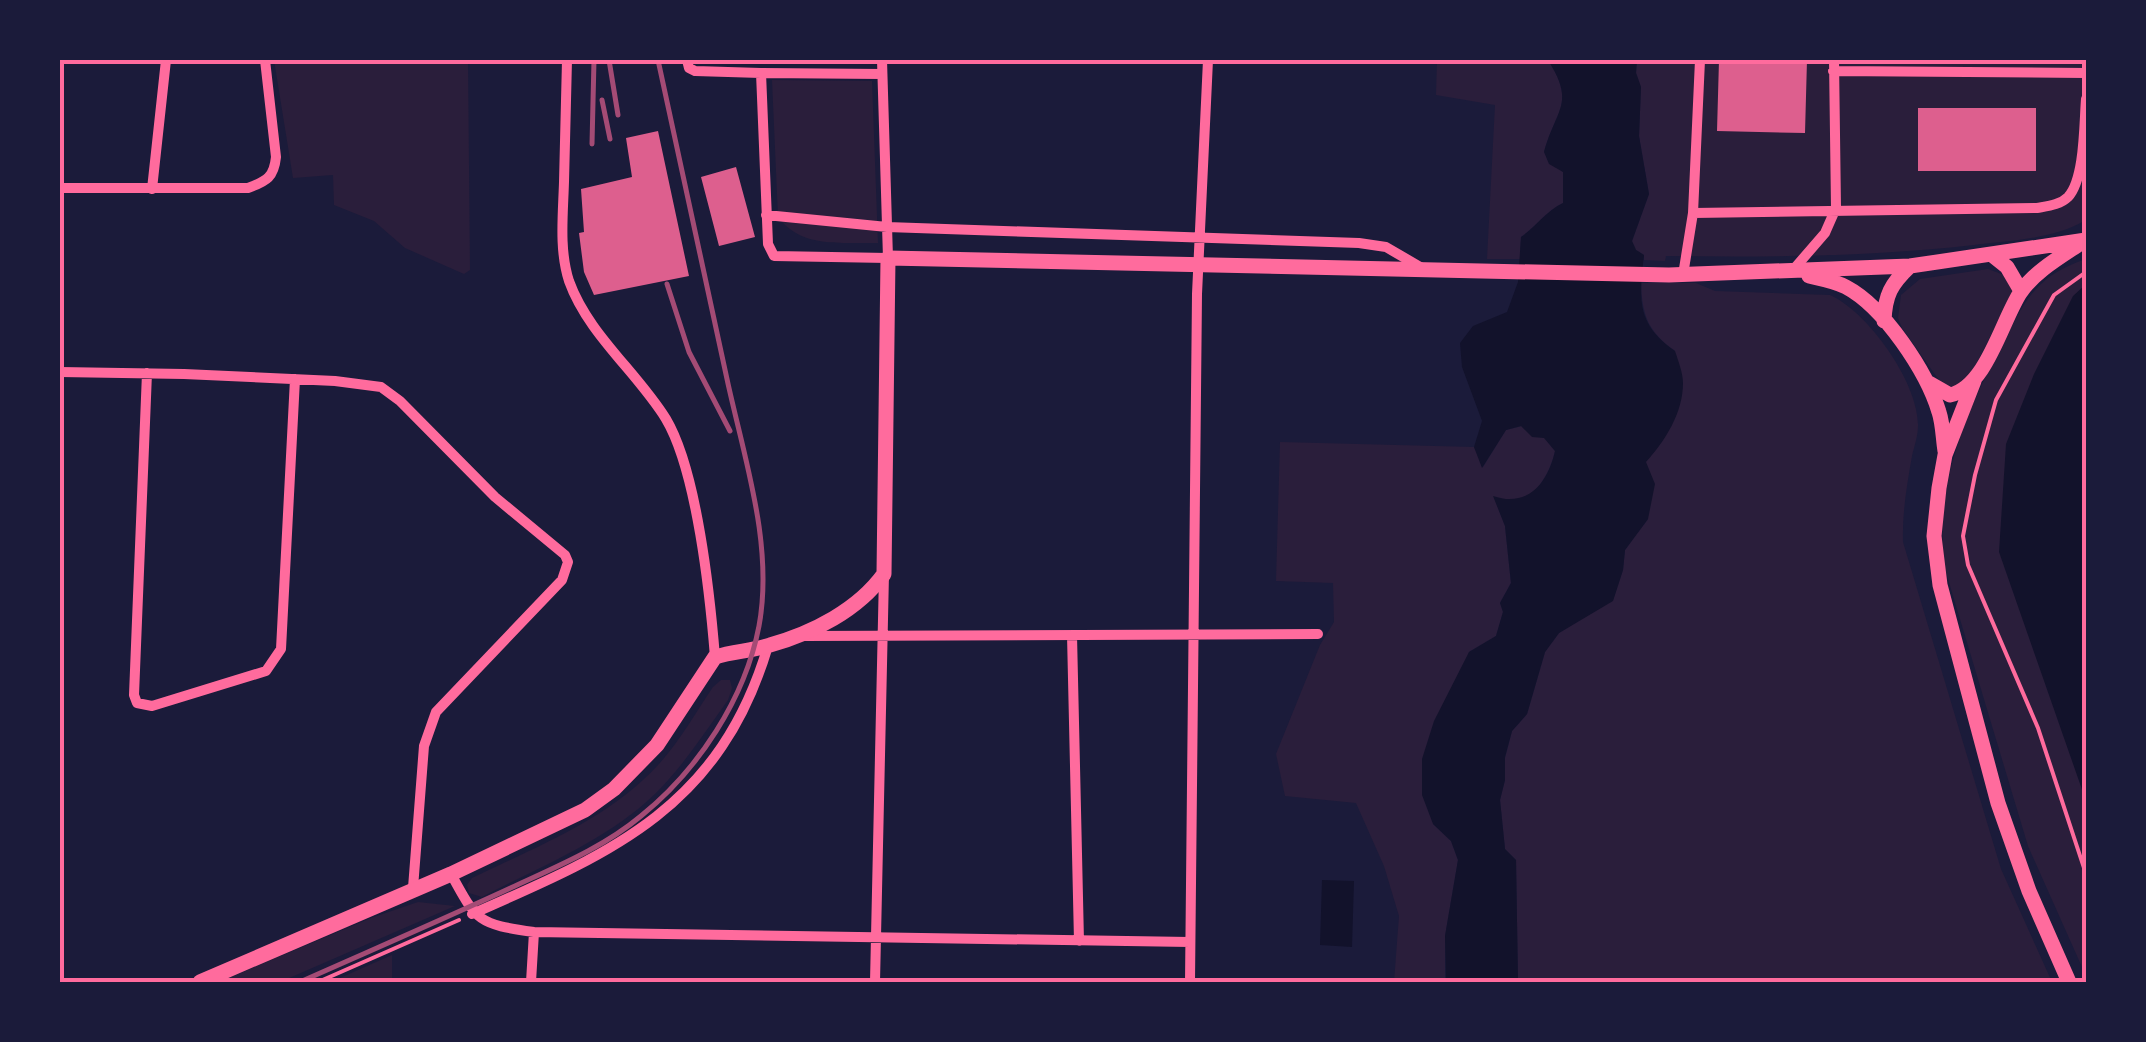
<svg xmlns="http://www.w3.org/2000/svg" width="2146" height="1042" font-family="'Source Sans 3',sans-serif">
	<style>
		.green { fill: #2a1e3b }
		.water { fill: #12122b }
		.building { fill: #dd5f8e }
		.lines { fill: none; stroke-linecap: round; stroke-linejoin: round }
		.path { stroke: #ff6b9d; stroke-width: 4 }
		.minor { stroke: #ff6b9d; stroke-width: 10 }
		.secondary { stroke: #ff6b9d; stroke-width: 15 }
		.rail { stroke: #a44b75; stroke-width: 5 }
		.neatline { fill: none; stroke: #ff6b9d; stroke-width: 4 }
	</style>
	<rect width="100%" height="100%" fill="#1b1b3a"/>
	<path class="green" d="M274,60H468L470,270L464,274L405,248L374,221L334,205L333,175L293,178Z
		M1437,60H1548C1576,104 1556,108 1544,152L1563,172V203C1545,212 1537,226 1521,237L1520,259H1487L1495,105L1436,95Z
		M1637,60H2086V220C2054,239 2009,241 1974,245C1870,257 1770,257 1666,256L1665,261L1644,260V255L1636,250L1632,241L1649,194L1639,136L1641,87L1636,73Z
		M772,80L872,81L878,243C841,242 802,249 778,217Z
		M2086,259V976L2028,846L1945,569C1933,489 1965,413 2003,343C2013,324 2024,300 2040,285C2053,272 2069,265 2086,259Z
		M1988,269L2004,275L2014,291L1971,374L1954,387L1941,383L1902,328L1898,318L1901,295L1920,279Z
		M1641,283H1696L1715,291L1830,295C1868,312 1919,383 1918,426C1918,436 1914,447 1912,456C1907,485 1902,513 1903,542L2001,869L2052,982H1518L1516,860L1505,849L1500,800L1505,780V758L1512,731L1527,714L1545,652L1559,633L1613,600L1623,570L1625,550L1648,519L1645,462C1682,424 1674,400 1675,351C1648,332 1642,315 1641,283Z
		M1522,426L1544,437L1555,451C1551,470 1535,504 1509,501C1504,501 1499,498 1494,497L1505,526L1511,583L1500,603L1503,612L1496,636L1469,652L1433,824L1451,841L1458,860L1445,936V982H1394L1399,916L1384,866L1356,803L1285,796L1276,754L1320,645L1334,622L1333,583L1276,581L1280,442L1474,447L1483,467L1506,430Z
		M721,680H730L732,688L728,700C705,732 684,765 656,793C608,840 541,866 482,897L469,893L467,885L472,878C538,846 609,819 659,764C680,741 696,712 713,687Z
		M418,902L455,906L280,982H219L371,918Z
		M392,955V982H331Z"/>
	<path class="water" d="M1548,60H1637L1636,73L1641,87L1639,136L1649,194L1632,241L1636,250L1644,255C1639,299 1636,324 1675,351C1678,360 1683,373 1683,383C1683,413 1665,441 1646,462L1655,484L1648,519L1625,550L1623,570L1613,601L1559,633L1545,652L1527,714L1512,731L1505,757V780L1500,800L1505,849L1516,860L1518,982H1446L1445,936L1458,860L1451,841L1433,824L1422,795V759L1434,721L1469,652L1496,636L1503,612L1500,603L1511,583L1505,526L1493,496C1528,508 1548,483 1555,451L1544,438L1532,437L1521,426L1506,430L1482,468L1474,447L1482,421L1462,367L1460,343L1473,326L1507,312L1518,282L1521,237C1537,226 1545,212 1563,203V172L1549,164L1544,152C1556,108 1576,104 1548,60Z
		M2086,284V801L1999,552L2006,444L2034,374L2073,296Z
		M1322,880L1354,881L1352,947L1320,945Z"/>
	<path class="building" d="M1719,60H1807L1805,133L1717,131Z
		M1918,108H2036V171H1918Z
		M658,131L689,276L594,295L584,272L579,233L584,232L581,189L632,177L626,138Z
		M736,167L755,237L719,246L701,177Z"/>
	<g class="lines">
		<path class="path" d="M2086,272L2054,295L1996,400L1975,475L1963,536L1968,565L2038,728L2086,874
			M318,982L459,920"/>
		<path class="minor" d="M567,60C566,101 565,142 564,182C563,215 559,250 569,281C588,334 637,372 666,419C697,471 710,595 715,657
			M687,60L689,68L695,71L761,73
			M1833,71L2086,73
			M882,74L761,73L768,244L774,256L888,258L882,60
			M60,188H248C267,181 274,177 276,157L265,60
			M152,189L166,60
			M1693,213L2037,208C2048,206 2060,205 2068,197C2085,179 2084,123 2086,99
			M766,215L887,227L1359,243L1386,247L1422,268
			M1793,270L1825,233L1836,208L1834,60
			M1683,275L1693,213L1700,60
			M60,372L184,374L335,381L381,387L400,401L495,497L565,555L568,562L562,580L436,712L424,746L413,888
			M147,373L134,695L137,703L152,706L266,671L281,649L295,379
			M1072,635L1079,941
			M804,636L1318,634
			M451,874C477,922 478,924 534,932L1190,942
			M472,914C614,852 720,807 768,646
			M531,982L534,932
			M875,982L884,574
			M1190,982L1197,294L1208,60"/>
		<path class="secondary" d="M1992,255L2007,267L2021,291
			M1809,276C1822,279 1835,281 1846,287C1884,307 1927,372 1939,412C1943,424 1943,439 1945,451
			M1884,321C1885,295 1891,284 1910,266
			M1974,381L1945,455L1939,488L1934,536L1940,585L1998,803L2029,891L2069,982
			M1929,383L1950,395C1986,387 2001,323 2020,293C2034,272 2060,257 2081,243
			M200,982L451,874L585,810L614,789L657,745L715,657C734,651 752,651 770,645C813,633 858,610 884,574L888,258L1669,275L1910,266L2086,240"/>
		<path class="rail" d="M609,60L618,115
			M602,100L610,139
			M592,144L594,60
			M667,284L689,352L730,431
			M300,982C372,950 444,919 515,886C558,866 604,847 641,816C698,770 745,699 759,626C774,545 744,458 727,379C704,273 681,166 658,60"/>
	</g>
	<rect width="2146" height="1042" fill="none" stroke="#1b1b3a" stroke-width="125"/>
	<rect x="62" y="62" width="2022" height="918" class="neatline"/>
</svg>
